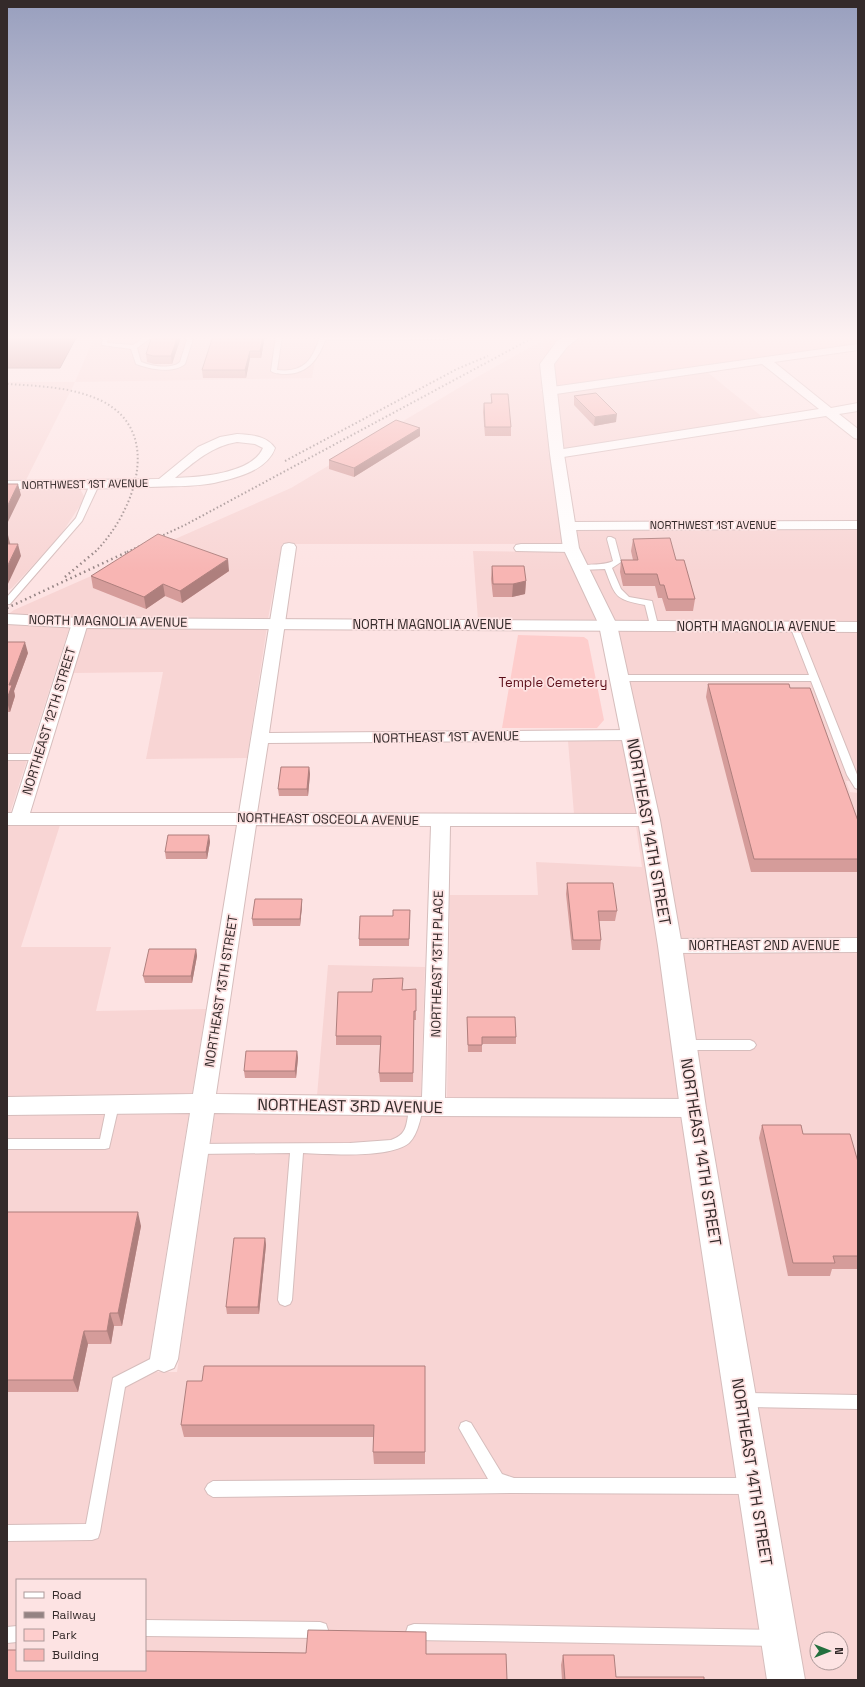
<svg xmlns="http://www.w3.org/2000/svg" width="865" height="1687" font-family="'Space Grotesk',sans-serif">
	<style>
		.built { fill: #f8d5d4; fill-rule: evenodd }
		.green { fill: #fecdcc }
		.water { fill: #c0807f; stroke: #966666 }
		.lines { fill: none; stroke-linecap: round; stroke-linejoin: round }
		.service-casing { stroke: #d6bdbc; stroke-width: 2 }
		.minor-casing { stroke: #d6bdbc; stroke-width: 2 }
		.tertiary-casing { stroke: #d6bdbc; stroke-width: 2 }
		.secondary-casing { stroke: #d6bdbc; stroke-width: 2 }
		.service { fill: #fff; fill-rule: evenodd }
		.minor { fill: #fff; fill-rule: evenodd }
		.tertiary { fill: #fff; fill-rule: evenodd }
		.secondary { fill: #fff; fill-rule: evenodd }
		.rail-far1 { stroke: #948383; stroke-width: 2; stroke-dasharray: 1.5 2.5; stroke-linecap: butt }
		.rail { stroke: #948383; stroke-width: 2.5; stroke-dasharray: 1.5 3.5; stroke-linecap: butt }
		.wall { fill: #d59c9a }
		.shaded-wall { fill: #ae7f7d }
		.building { fill: #f8b5b3; stroke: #ae7f7d }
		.labels { text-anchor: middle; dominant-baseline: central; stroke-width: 3.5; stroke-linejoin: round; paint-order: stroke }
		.far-street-label { font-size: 11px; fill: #342a2a; stroke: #fde3e3 }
		.street-label { font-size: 13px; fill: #342a2a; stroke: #fde3e3 }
		.park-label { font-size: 13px; fill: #5a0c17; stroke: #fde3e3 }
		.near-street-label { font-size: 16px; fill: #342a2a; stroke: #fde3e3 }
	</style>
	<rect width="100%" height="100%" fill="#fde3e3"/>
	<path class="built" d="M95,336H319L312,378L75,382L25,482H7V382H75Z
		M543,340L546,357L540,364L542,389L540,390L542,391L549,452L548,453L550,455L562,544H282L268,619L81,618L7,615L14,610L291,488L472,380Z
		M706,371L765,419L563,450L556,392Z
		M79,487L85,498L60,536L12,588L7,591V488Z
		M576,529H858V622L615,621L579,548Z
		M473,551L565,552L598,621L478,620Z
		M7,623L70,626L10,813H7Z
		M87,627H267L247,758L146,759L163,672L74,673L59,719Z
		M618,629L858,631V781H846L850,792L858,793V938H680L658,814Z
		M623,740L637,814H574L568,741Z
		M7,825H60L21,947H111L96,1011L206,1009L192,1094L7,1097Z
		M636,826H639L658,946L679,1099L447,1098L450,895H538L536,862L642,867Z
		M683,953H858V1680H804L706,1108ZM817,1639H841V1663H817Z
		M328,965L425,967L421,1098L317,1096Z
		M189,1113L147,1372H177L215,1113L446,1117H682L768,1680H7V1115ZM17,1580H145V1670H17Z"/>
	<path class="green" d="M552,336H568L557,343L546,357L543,340Z
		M582,336H858V344L555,387L553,364L568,345Z
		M518,635L584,637L588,640L604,720L597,728H502Z"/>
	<path class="water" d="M7,336H77L60,368H7Z"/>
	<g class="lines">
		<defs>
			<path id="service" d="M103,336H109L107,343L133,345L146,336H178L175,338L149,339L137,348L141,362C151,366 171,370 180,362L187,340L181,336H188L193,339L185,364C173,374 149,369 136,364L131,349L102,345Z
				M276,336H282L277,370C305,373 313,359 320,336H452V337L449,339L325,340C319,359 307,374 286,374C281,374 275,374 271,371Z
				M94,482L98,484L97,489L82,521L10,604H7V597L76,518L90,484Z
				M608,537H611L615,539L621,562L612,568L621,589L629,597L652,601L658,625L657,627H651L650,625L645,605C615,599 616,598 605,569L581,570L577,568C585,562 602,567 613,561L607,539Z
				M791,624H797L798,626L858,777V789L855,788L847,775L811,681H619L615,678L619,675H809L790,626Z
				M7,754H38L43,757L38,760H7Z
				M684,1040H750L754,1042L756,1045L754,1048L750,1050H684L680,1048L678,1045L680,1042Z
				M113,1100L117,1101L119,1105L109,1148L105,1149H7V1139H100L107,1105L109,1101Z
				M416,1102L420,1103C423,1110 421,1118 419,1124C417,1131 414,1138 409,1143C389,1159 328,1154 303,1153L292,1300L290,1304L285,1306L280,1304L278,1300L290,1153L196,1154L192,1153L190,1149L192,1145L196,1144L350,1143L391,1140C412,1133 404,1118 412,1103Z
				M164,1352L169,1354L171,1359L169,1364L125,1387L100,1532L98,1538L92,1540L7,1541V1525L86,1524L113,1378Z
				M743,1393L858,1395V1409L743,1407L738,1405L736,1400L738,1395Z
				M466,1421L471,1423L502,1474L514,1478H750L755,1481L758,1486L755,1491L750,1494L512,1493L213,1497L208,1494L205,1489L208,1484L213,1481L488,1479L459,1428L461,1423Z
				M145,1620L320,1622L326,1624L328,1630L326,1636L320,1638L145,1636Z
				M414,1624L774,1630L780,1632L782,1638L780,1644L774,1646L414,1640L408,1638L406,1632L408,1626Z
				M17,1626V1642L7,1643V1627Z"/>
			<path id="minor" d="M858,344V350L774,362L831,408L858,403V411L839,414L858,429V439L854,438L826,416L557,458L552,457L551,454L552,451L557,450L819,409L762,364L549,395L545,394L543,391L545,388Z
				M237,434C251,435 266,435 275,448C267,471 236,478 214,483C193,487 169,486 147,487C101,489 54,489 7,489V481L159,479L198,447L220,437ZM237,442L255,444L263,448C252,474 199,477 175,478C194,462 212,446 237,442Z
				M858,521V529L568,530L563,529L561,526L563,523L568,522Z
				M289,543L294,544L296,547L269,733L631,730L637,731L640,735L637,739L631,740L268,743L257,813L649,814L656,816L658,820L656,824L649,826H450L445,1098L693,1099L701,1101L705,1108L701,1115L693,1117L433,1116L214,1113L178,1359L174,1368L164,1372L154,1368L150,1359L190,1113L7,1115V1097L193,1094L237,825H7V813H12L72,623L75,620L80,618L85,620L88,623L30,813H239L282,547L284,544ZM256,825L431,826L422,1097L216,1094Z
				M521,544H571L576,545L578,548L576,551L571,552L516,551L514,548L516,545Z
				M858,938V952L670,953L663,951L660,946L663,941L670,939Z"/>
			<path id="tertiary" d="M567,336H581L567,347L554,364L564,454L579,548L617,625L660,820L682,946L706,1108L805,1680H767L680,1108L658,946L638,820L599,625L563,548L550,454L540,364L557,341Z"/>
			<path id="secondary" d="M7,614L80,618L858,622V632L80,628L7,624Z"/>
		</defs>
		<use href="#service" class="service-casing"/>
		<use href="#minor" class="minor-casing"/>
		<use href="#tertiary" class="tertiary-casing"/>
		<use href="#secondary" class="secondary-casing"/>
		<use href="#service" class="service"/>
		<use href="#minor" class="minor"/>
		<use href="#tertiary" class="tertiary"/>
		<use href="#secondary" class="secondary"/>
		<path class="rail-far1" d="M7,384C39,386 73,387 102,401C165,433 133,514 95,552
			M285,461L457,369L488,356
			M127,552L185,525L536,336"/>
		<path class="rail" d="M65,577L96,551
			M7,608L129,551"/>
	</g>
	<path class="wall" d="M265,336L261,358H250L246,378H203L202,370Z
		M180,340L172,364H154L147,362L146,354Z
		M491,394L511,427V436H485L483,412L484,403H491Z
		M574,396L616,422L594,426L574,405Z
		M420,428V436L354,477L329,469V460Z
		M633,539L676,560L695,599L693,611H666L662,598H658L655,586H623L620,572L621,560H633L631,551Z
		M492,566L526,581L525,594L512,597H493L491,579Z
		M229,571L182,603L165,596L146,609L93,588L91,576Z
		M7,642L28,653L14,691L15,696L10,712H7Z
		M708,684L790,688L858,821V872H751L706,697Z
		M309,767L310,774L308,796H279L278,789Z
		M209,835L210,842L207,859H166L165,852Z
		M567,883L617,911L615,921H599L601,940L600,950H572L566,894Z
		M302,899V906L300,926H253L252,919Z
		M410,910L409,946H359V939L393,916Z
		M196,949L197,956L192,983H145L143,976Z
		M416,989V1020H414L413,1082H380L379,1073L380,1045H336V1036L372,992Z
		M467,1017L516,1037V1044H482V1052H468Z
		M297,1051L298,1058L296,1078H245L244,1071Z
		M762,1125L803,1134L858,1162V1269H832L830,1276H788L759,1138Z
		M7,1212L141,1226L122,1326H114L111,1344H88L78,1392H7Z
		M265,1238L266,1245L259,1314H227L226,1307Z
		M425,1366V1464H374L373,1452L374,1437H184L181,1425L202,1381Z
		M563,1655L616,1677L704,1680H562L561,1665Z"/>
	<path class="shaded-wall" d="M178,336H180V340L172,364L171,356Z
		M263,336H265L261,358L260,351Z
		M250,351V358L246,378L245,370Z
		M617,414L616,422L594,426L595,417Z
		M420,428V436L354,477V468Z
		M18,484L21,495L7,524V507Z
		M8,535L11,547L7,555V538Z
		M18,544L21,556L7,586V567Z
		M228,559L229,571L182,603L180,591Z
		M526,581L525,594L512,597L513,584Z
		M163,584L165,596L146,609L144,597Z
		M25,642L28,653L14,691L15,696L10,712L7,702L9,685Z
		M309,767L310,774L308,796L307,789Z
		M209,835L210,842L207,859L206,852Z
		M302,899V906L300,926V919Z
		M196,949L197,956L192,983L191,976Z
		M297,1051L298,1058L296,1078L295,1071Z
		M138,1212L141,1226L122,1326L118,1313Z
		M265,1238L266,1245L259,1314L258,1307Z
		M110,1313L114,1326L111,1344L107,1331Z
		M84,1331L88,1344L78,1392L73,1380Z"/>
	<path class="building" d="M152,336H178L171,356H153L146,354Z
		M213,336H263L260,351H250L245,370H202Z
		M596,393L617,414L595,417L574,396Z
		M491,394H508L511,427H485L484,403H492Z
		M396,420L420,428L354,468L329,460Z
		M7,484H18L7,507Z
		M158,534L228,559L180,591L163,584L144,597L91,576Z
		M670,538L676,560H684L695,599H668L664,585H660L657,574H625L621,560H638L633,539Z
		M7,544H18L7,567Z
		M492,566H524L526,581L513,584H493Z
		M7,642H25L9,685H12L7,699Z
		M708,684H789L790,688H810L858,821V859H754Z
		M281,767H309L307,789H278Z
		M168,835H209L206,852H165Z
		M567,883H613L617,911H598L601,940H573Z
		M255,899H302L300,919H252Z
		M393,910H410L409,939H359L360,916H393Z
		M149,949H196L191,976H143Z
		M403,978L402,990L416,989V1011H414L413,1073H379L381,1036H336L338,992H372L373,979Z
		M467,1017H515L516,1037H482V1045H468Z
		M246,1051H297L295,1071H244Z
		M762,1125H801L803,1134H850L858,1162V1256H833L835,1263H793Z
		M7,1212H138L118,1313H110L107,1331H84L73,1380H7Z
		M234,1238H265L258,1307H226Z
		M204,1366H425V1452H373L374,1425H181L187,1381H202Z
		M308,1630L426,1632V1654H506L507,1680H7V1650H17V1670H145V1651L306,1653Z
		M563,1655H614L616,1677H704V1680H565Z"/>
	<linearGradient id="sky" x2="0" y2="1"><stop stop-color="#989fbe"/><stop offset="0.59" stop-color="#fef2f2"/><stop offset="1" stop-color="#fef2f2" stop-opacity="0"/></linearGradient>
	<rect width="865" height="572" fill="url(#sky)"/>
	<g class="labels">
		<g class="far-street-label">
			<text transform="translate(85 484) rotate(-1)">NORTHWEST 1ST AVENUE</text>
			<text x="713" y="525">NORTHWEST 1ST AVENUE</text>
		</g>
		<g class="street-label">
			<text transform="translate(108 621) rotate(1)">NORTH MAGNOLIA AVENUE</text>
			<text x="432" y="624">NORTH MAGNOLIA AVENUE</text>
			<text x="756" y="626">NORTH MAGNOLIA AVENUE</text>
			<text transform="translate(49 721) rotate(-73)">NORTHEAST 12TH STREET</text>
			<text transform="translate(446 737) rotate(-1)">NORTHEAST 1ST AVENUE</text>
			<text transform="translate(328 819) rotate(1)">NORTHEAST OSCEOLA AVENUE</text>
			<text x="764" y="945">NORTHEAST 2ND AVENUE</text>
			<text transform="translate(437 964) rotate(-89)">NORTHEAST 13TH PLACE</text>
			<text transform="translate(221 991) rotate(-81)">NORTHEAST 13TH STREET</text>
		</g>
		<g class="park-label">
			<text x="553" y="682">Temple Cemetery</text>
		</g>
		<g class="near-street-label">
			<text transform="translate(649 832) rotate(80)">NORTHEAST 14TH STREET</text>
			<text transform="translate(350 1106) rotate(1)">NORTHEAST 3RD AVENUE</text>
			<text transform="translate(701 1152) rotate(81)">NORTHEAST 14TH STREET</text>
			<text transform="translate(752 1472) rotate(81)">NORTHEAST 14TH STREET</text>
		</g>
	</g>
	<rect width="865" height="1687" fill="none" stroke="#342a2a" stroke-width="16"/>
	<rect x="16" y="1579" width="130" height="92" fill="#fde3e3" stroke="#ad9999"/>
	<rect x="24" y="1592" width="20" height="6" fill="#ffffff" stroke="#ad9999"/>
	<text x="52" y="1599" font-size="12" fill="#342a2a">Road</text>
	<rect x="24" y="1612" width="20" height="6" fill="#948383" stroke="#ad9999"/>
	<text x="52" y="1619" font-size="12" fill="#342a2a">Railway</text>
	<rect x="24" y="1629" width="20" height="12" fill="#fecdcc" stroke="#ad9999"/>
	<text x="52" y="1639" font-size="12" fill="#342a2a">Park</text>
	<rect x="24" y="1649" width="20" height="12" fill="#f8b5b3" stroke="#ad9999"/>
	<text x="52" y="1659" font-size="12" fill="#342a2a">Building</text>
	<g transform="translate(829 1651) rotate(90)"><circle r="19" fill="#fde3e3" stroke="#ad9999"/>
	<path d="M0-3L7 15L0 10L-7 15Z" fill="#24703f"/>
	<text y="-6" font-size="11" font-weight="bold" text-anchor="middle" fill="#342a2a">N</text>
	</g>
</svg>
